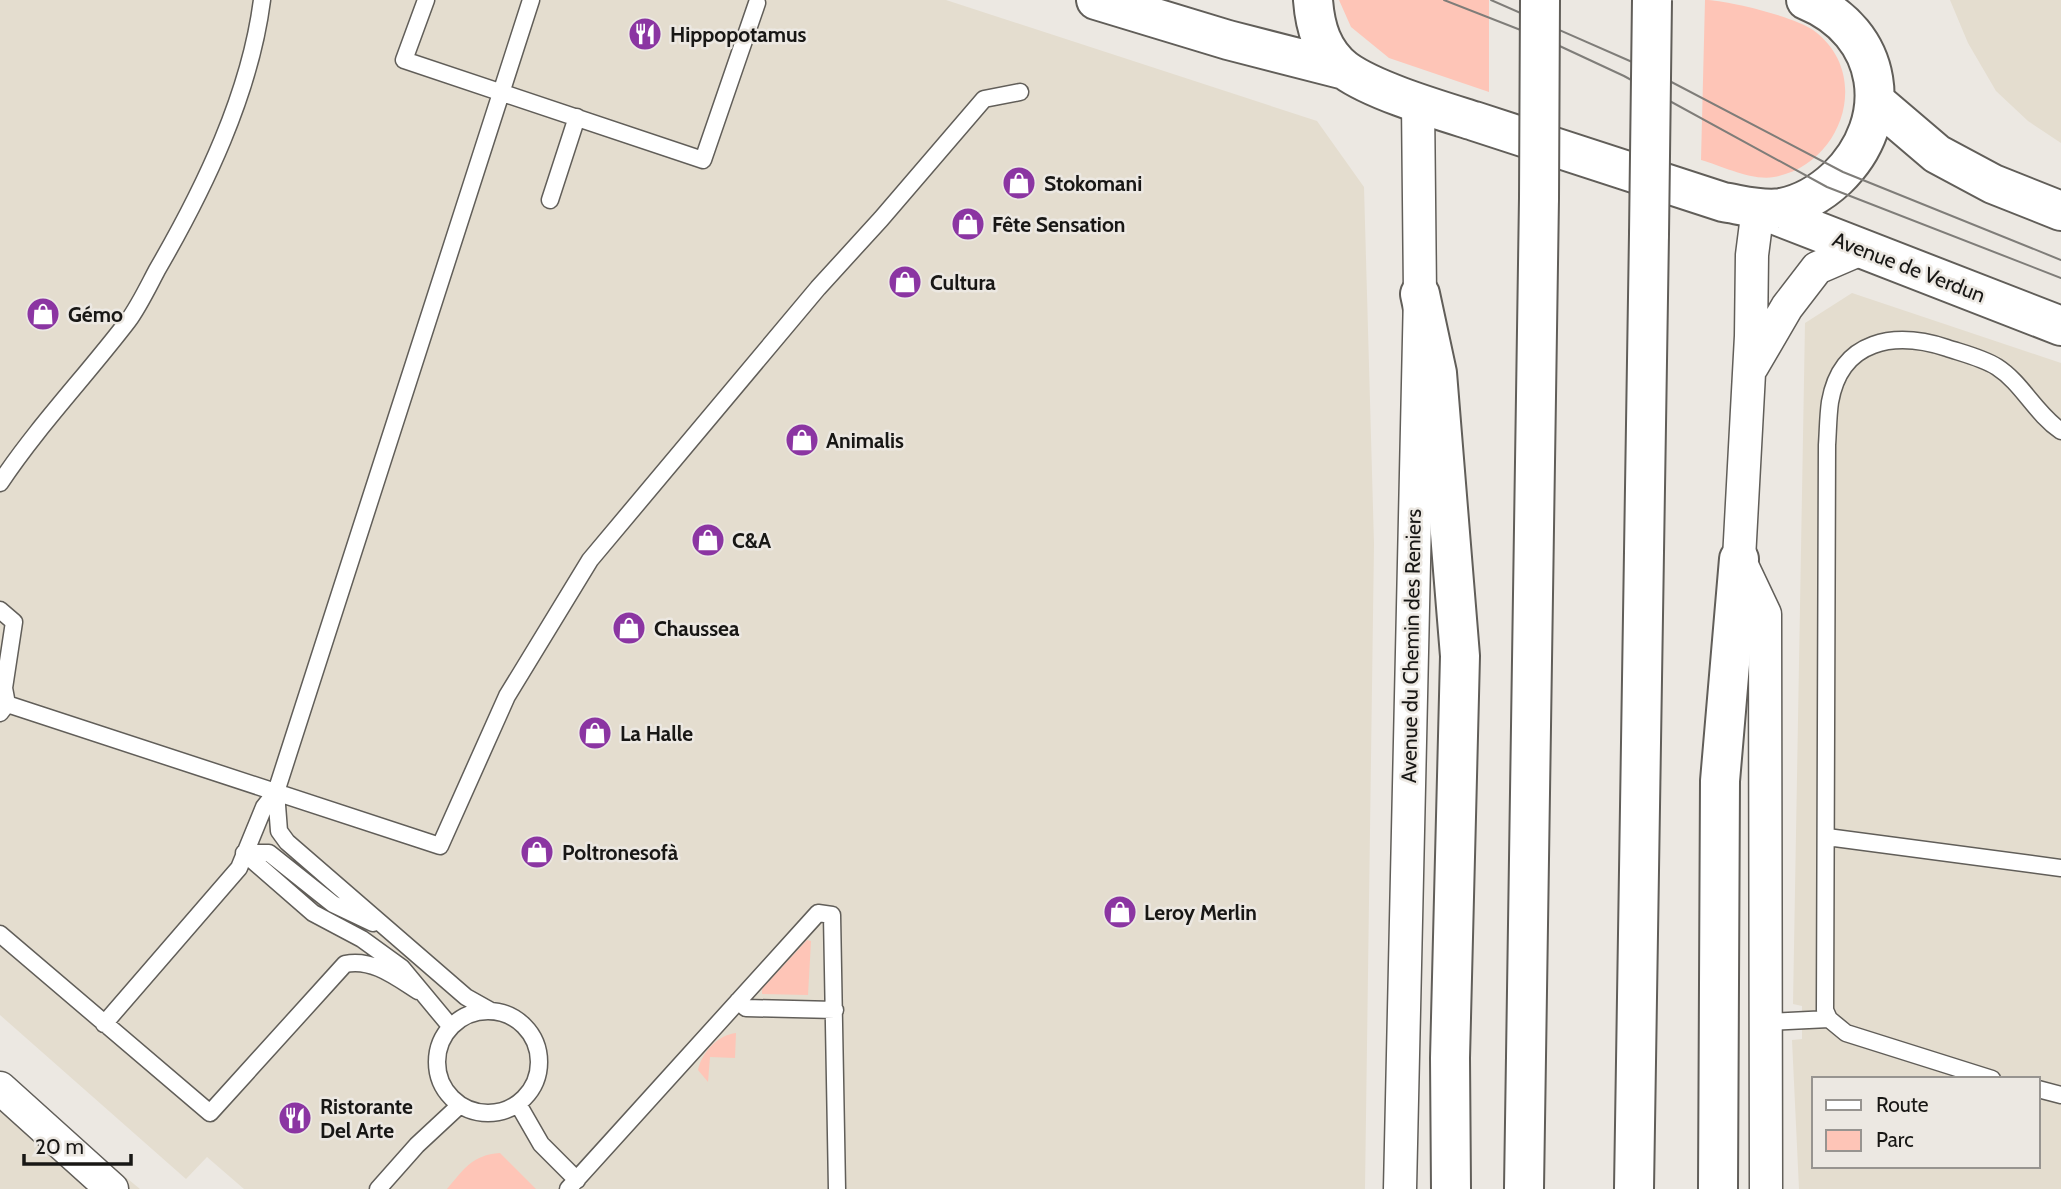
<svg xmlns="http://www.w3.org/2000/svg" width="2061" height="1189" font-family="Cabin,sans-serif">
	<style>
		.built { fill: #e4ddcf; fill-rule: evenodd }
		.green { fill: #fec5b7 }
		.lines { fill: none; stroke-linecap: round; stroke-linejoin: round }
		.service-casing { stroke: #615e59; stroke-width: 19 }
		.minor-casing { stroke: #615e59; stroke-width: 35 }
		.secondary-casing { stroke: #615e59; stroke-width: 42 }
		.motorway-casing { stroke: #615e59; stroke-width: 42 }
		.service { stroke: #fff; stroke-width: 16 }
		.minor { stroke: #fff; stroke-width: 32 }
		.secondary { stroke: #fff; stroke-width: 38 }
		.motorway { stroke: #fff; stroke-width: 38 }
		.tram { stroke: #7f7d79; stroke-width: 2 }
		.motorway-bridge-casing { stroke: #615e59; stroke-width: 42; stroke-linecap: butt }
		.motorway-bridge { stroke: #fff; stroke-width: 38 }
		.labels { text-anchor: middle; dominant-baseline: central; stroke-width: 5; stroke-linejoin: round; paint-order: stroke }
		.poi-label { font-size: 21px; font-weight: bold; fill: #181715; stroke: #ece8e2; text-anchor: start }
		.street-label { font-size: 21px; fill: #181715; stroke: #ece8e2 }
	</style>
	<rect width="100%" height="100%" fill="#ece8e2"/>
	<path class="built" d="M0,0H946L1317,121L1364,187L1374,544L1365,1189H244L207,1157L186,1179L0,1015Z
		M1950,0H2061V143L2028,121L1996,91L1968,43Z
		M1852,293L2061,363V1189H1799L1792,1040L1802,1039V1006L1793,1004L1805,323ZM1814,1079H2038V1166H1814Z
		M0,1074L140,1189H0Z"/>
	<path class="green" d="M1339,0H1489V92L1389,58L1351,27Z
		M1705,0C1727,0 1795,17 1813,30C1873,73 1843,165 1774,177C1752,181 1722,166 1701,160Z
		M807,940L811,941L808,995L762,994V989Z
		M736,1033L735,1058L710,1057L708,1082L698,1070C702,1052 718,1035 736,1033Z
		M500,1153L536,1189H447C464,1169 472,1155 500,1153Z"/>
	<g class="lines">
		<defs>
			<path id="service" d="M426,0L404,60L703,160L757,3
				M550,200L577,117
				M0,483C38,426 86,376 128,321C139,306 148,287 157,270C204,189 250,94 262,0
				M0,610L14,622L4,688L7,704L0,713
				M7,704L440,846L507,696L590,560L818,288L881,219L984,99L1020,92
				M1827,837L2061,868
				M244,853L313,913L362,939L402,968L451,1027
				M244,853H269L333,904L373,923
				M0,934L210,1113L345,964C372,958 396,977 418,991
				M738,1001L746,1008L835,1010
				M491,1011L466,997L287,842L279,831L276,792L531,0
				M437 1062a51 51 0 1 1 102 0a51 51 0 1 1-102 0Z
				M1766,1022L1829,1019
				M104,1024L239,868L264,807L276,792
				M1992,1079L1846,1033L1829,1019L1825,1010L1827,445C1828,431 1828,416 1830,402C1841,339 1895,331 1947,348C1962,353 1983,358 1997,367C2022,383 2035,413 2061,431
				M2038,1089L2061,1095
				M518,1104L541,1144L577,1180
				M378,1189L417,1145L460,1105
				M568,1189L818,913L832,915L837,1189"/>
			<path id="minor" d="M1758,208L1752,255L1751,336L1739,559L1765,614L1766,1189
				M1752,367L1787,307L1817,268L1861,249
				M0,1088L112,1189
				M1400,1189L1420,294L1418,103"/>
			<path id="secondary" d="M1096,0L1228,40L1345,70
				M1313,0C1315,27 1322,52 1345,70C1374,91 1439,110 1474,121C1557,148 1640,175 1723,202C1742,205 1762,211 1781,208C1803,204 1822,192 1837,178C1897,120 1884,32 1806,0
				M1876,102L1937,154L1993,184L2061,211
				M1760,209L2061,326"/>
			<path id="motorway" d="M1420,294L1437,373L1460,656L1450,1058L1451,1189
				M1524,1189L1539,198
				M1634,1189L1649,234
				M1718,1189L1720,781L1739,559"/>
		</defs>
		<use href="#service" class="service-casing"/>
		<use href="#minor" class="minor-casing"/>
		<use href="#secondary" class="secondary-casing"/>
		<use href="#motorway" class="motorway-casing"/>
		<use href="#service" class="service"/>
		<use href="#minor" class="minor"/>
		<use href="#secondary" class="secondary"/>
		<use href="#motorway" class="motorway"/>
		<path class="tram" d="M1444,0L1551,42L1624,76L1827,187L2061,278
			M1491,0L1639,65L1843,172L2061,260"/>
		<defs>
			<path id="motorway-bridge" d="M1539,198L1540,0
				M1649,234L1652,0"/>
		</defs>
		<use href="#motorway-bridge" class="motorway-bridge-casing"/>
		<use href="#motorway-bridge" class="motorway-bridge"/>
	</g>
	<defs>
		<symbol id="restaurant-disc" viewBox="-11 -11 22 22"><circle r="9.5" fill="#8b35a2" stroke="#ece8e2"/><path d="M-5-6h1v4h1v-4h1v4h1v-4h1v5L-1.5 .5V6h-2V.5L-5-1ZM5-6V6H3V1.5H1.5Q1.5-4 5-6Z" fill="#fff"/></symbol>
		<symbol id="shop-disc" viewBox="-11 -11 22 22"><circle r="9.5" fill="#8b35a2" stroke="#ece8e2"/><path d="M-5-2.5h2.3a2.7 3.5 0 0 1 5.4 0H5L5.5 6h-11ZM-1.5-2.5h3a1.5 2.3 0 0 0-3 0Z" fill="#fff"/></symbol>
	</defs>
	<g fill-rule="evenodd">
		<use href="#restaurant-disc" x="626" y="15" width="38" height="38"/>
		<use href="#shop-disc" x="1000" y="164" width="38" height="38"/>
		<use href="#shop-disc" x="949" y="205" width="38" height="38"/>
		<use href="#shop-disc" x="886" y="263" width="38" height="38"/>
		<use href="#shop-disc" x="24" y="295" width="38" height="38"/>
		<use href="#shop-disc" x="783" y="421" width="38" height="38"/>
		<use href="#shop-disc" x="689" y="521" width="38" height="38"/>
		<use href="#shop-disc" x="610" y="609" width="38" height="38"/>
		<use href="#shop-disc" x="576" y="714" width="38" height="38"/>
		<use href="#shop-disc" x="518" y="833" width="38" height="38"/>
		<use href="#shop-disc" x="1101" y="893" width="38" height="38"/>
		<use href="#restaurant-disc" x="276" y="1099" width="38" height="38"/>
	</g>
	<g class="labels">
		<g class="poi-label">
			<text x="670" y="34">Hippopotamus</text>
			<text x="1044" y="183">Stokomani</text>
			<text x="992" y="224">Fête Sensation</text>
			<text x="930" y="282">Cultura</text>
			<text x="68" y="314">Gémo</text>
			<text x="826" y="440">Animalis</text>
			<text x="732" y="540">C&amp;A</text>
			<text x="654" y="628">Chaussea</text>
			<text x="620" y="733">La Halle</text>
			<text x="562" y="852">Poltronesofà</text>
			<text x="1144" y="912">Leroy Merlin</text>
			<text x="320" y="1106">Ristorante<tspan x="320" dy="24">Del Arte</tspan></text>
		</g>
		<g class="street-label">
			<text transform="translate(1909 267) rotate(21)">Avenue de Verdun</text>
			<text transform="translate(1411 646) rotate(-89)">Avenue du Chemin des Reniers</text>
		</g>
	</g>
	<rect x="1812" y="1077" width="228" height="91" fill="#ece8e2" stroke="#979490" stroke-width="2"/>
	<rect x="1826" y="1100" width="35" height="10" fill="#ffffff" stroke="#979490" stroke-width="2"/>
	<text x="1876" y="1112" font-size="21" fill="#181715">Route</text>
	<rect x="1826" y="1130" width="35" height="21" fill="#fec5b7" stroke="#979490" stroke-width="2"/>
	<text x="1876" y="1147" font-size="21" fill="#181715">Parc</text>
	<path d="M24 1154v10h107v-10" fill="none" stroke="#181715" stroke-width="3.5"/>
	<text x="35" y="1154" font-size="21" fill="#181715" stroke="#ece8e2" stroke-width="5" paint-order="stroke">20 m</text>
</svg>
